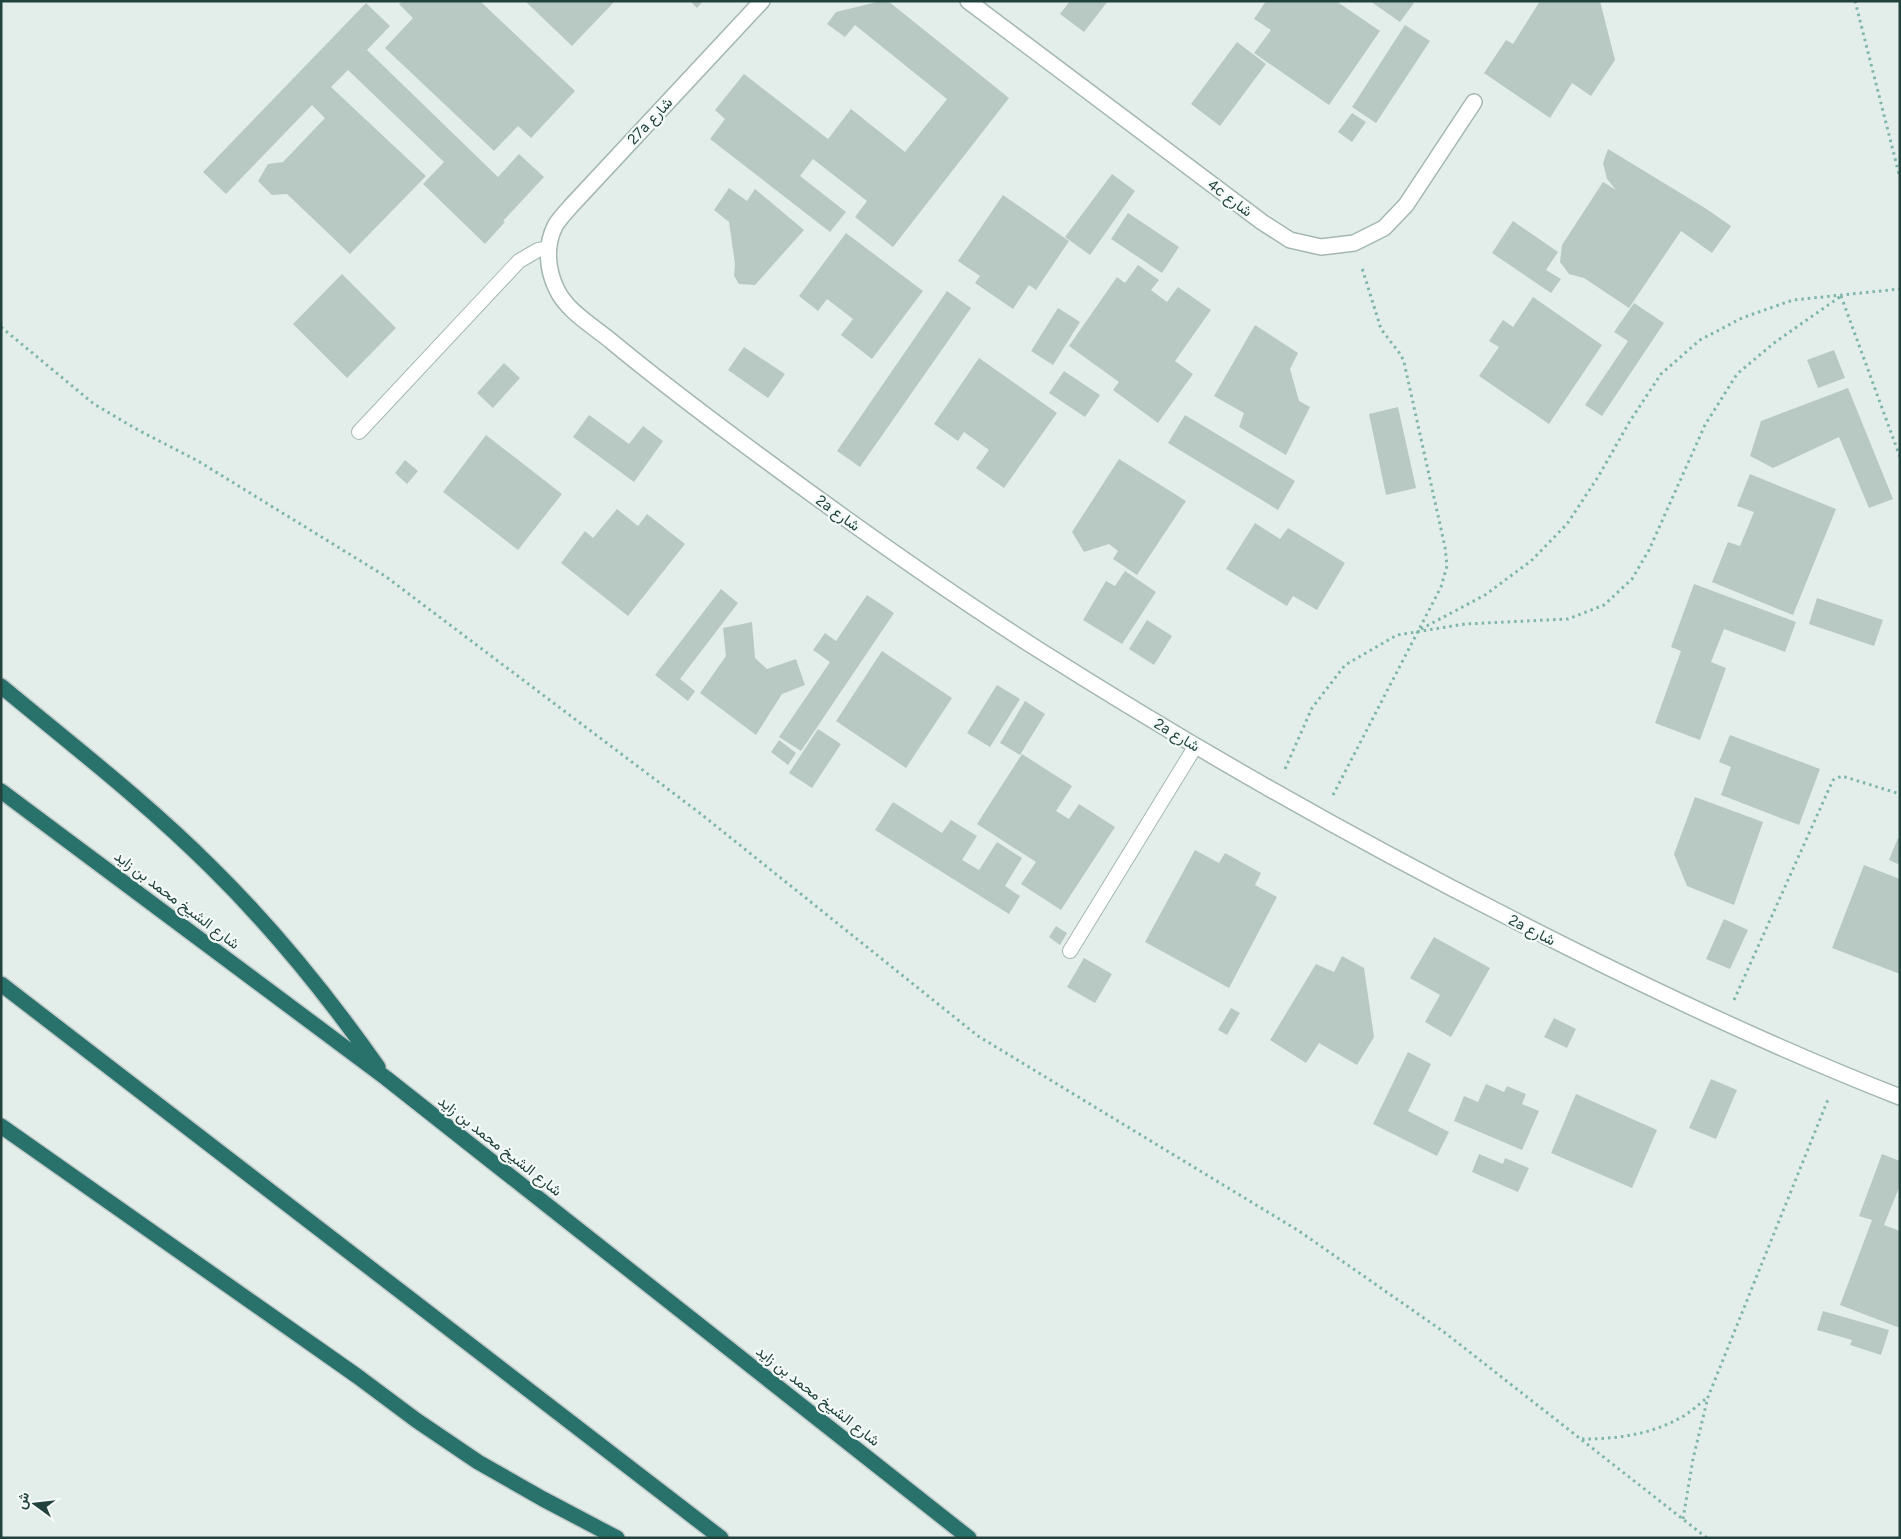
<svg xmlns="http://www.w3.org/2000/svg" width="1901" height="1539" font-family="Figtree,Vazirmatn,sans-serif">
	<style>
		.building { fill: #b8c9c4 }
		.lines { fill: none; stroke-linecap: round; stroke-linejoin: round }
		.lane-casing { stroke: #a5b7b3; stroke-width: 16 }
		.street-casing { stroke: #a5b7b3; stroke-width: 18 }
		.highway-casing { stroke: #c1cac9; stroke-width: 18 }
		.path { stroke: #80b5ab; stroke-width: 3; stroke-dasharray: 2.5 4; stroke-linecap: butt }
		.lane { stroke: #fff; stroke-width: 14 }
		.street { stroke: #fff; stroke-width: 15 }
		.highway { stroke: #29716b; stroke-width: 15 }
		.labels { text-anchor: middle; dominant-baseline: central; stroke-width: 4.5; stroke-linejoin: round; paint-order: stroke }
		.street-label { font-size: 15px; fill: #21423d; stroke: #f4faf8 }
	</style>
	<rect width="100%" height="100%" fill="#e3eeeb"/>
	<path class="building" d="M402,1H480L575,91L531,138L518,126L494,151L385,48L413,18L399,4Z
		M525,1H615L572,46Z
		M690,1H703L697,8Z
		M881,1H888L1009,98L893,247L855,217L867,201L813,159L800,176L846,212L830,232L710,139L725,119L715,110L744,74L828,139L851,109L905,152L947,99L855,25L845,37L827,24L836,12Z
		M1070,1H1108L1084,32L1060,14Z
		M1266,1H1336L1380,31L1329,105L1254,53L1271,30L1254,19Z
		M1370,1H1411L1414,3L1400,22Z
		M1540,1H1600L1615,60L1591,96L1572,83L1550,118L1484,73L1506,40L1513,44Z
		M366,3L390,26L367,50L498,177L519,154L544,177L503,221L505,222L485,244L423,184L444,162L348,70L331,87L426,176L350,254L287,194L272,195L258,181L268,164L283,162L325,118L312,105L226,194L203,172Z
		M1405,25L1430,41L1376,123L1352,107Z
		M1237,42L1266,64L1220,126L1191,104Z
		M1352,113L1366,122L1352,142L1338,132Z
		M1608,149L1705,208L1731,226L1712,253L1681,231L1629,308L1584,278L1569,274L1560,262L1562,245L1603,182L1616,190L1607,179L1603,163Z
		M1112,174L1135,191L1090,255L1065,237Z
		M729,188L747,201L755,189L804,230L755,285L739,284L734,276L735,264L729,222L714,210Z
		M1003,195L1069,241L1036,290L1029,285L1013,309L975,283L980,276L958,261Z
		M1128,213L1179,247L1162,273L1111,239Z
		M1513,221L1558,252L1546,270L1561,279L1551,293L1492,253Z
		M846,233L923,291L872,359L841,335L853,319L827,299L818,311L799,296Z
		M1138,265L1159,280L1151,290L1167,302L1178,287L1211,310L1175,361L1193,374L1158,423L1113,390L1119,382L1069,346L1117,277L1125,283Z
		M342,274L396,328L347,378L293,324Z
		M947,291L971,308L860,467L837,451Z
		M1533,297L1602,345L1549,424L1479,376L1499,347L1489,341L1503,320L1513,327Z
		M1634,303L1664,323L1602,416L1585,405L1628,341L1614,332Z
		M1058,308L1080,322L1053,365L1031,351Z
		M1255,325L1298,353L1290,369L1299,401L1310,407L1286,455L1239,427L1244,413L1214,396Z
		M744,347L785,374L768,398L728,370Z
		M1834,350L1845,378L1818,388L1807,360Z
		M979,358L1057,413L1004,488L976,468L989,450L964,432L958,441L934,424Z
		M504,363L520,378L493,408L477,393Z
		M1064,371L1100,395L1085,417L1049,393Z
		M1848,388L1893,499L1869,508L1839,437L1773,468L1750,456L1761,421Z
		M1398,407L1416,488L1386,495L1369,414Z
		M589,415L629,444L643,426L663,441L634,482L573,437Z
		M1185,415L1295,481L1278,510L1168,443Z
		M486,435L562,494L518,550L443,492Z
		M1119,459L1186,501L1137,575L1113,559L1118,551L1109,544L1084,552L1072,532Z
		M405,460L418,471L407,484L395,473Z
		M1750,474L1836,509L1793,615L1712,582L1728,542L1740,546L1754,512L1737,506Z
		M617,509L638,526L647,514L685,544L628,616L561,563L585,531L593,538Z
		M1255,523L1280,539L1288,528L1345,563L1317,610L1293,596L1287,606L1226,569Z
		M1125,571L1156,592L1122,644L1083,620L1106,581L1115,586Z
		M1694,584L1796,622L1785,652L1724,629L1711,662L1726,668L1700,740L1655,723L1681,651L1671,647Z
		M721,589L738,603L680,679L695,691L688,701L655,675Z
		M867,595L894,613L801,751L779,737L830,662L813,650L825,633L836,641Z
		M1817,598L1883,620L1874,646L1809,624Z
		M1147,620L1172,636L1154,665L1129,649Z
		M752,622L755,658L767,669L796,659L805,685L782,694L756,735L700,693L726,656L723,628Z
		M882,651L952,698L906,768L836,721Z
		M997,685L1020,699L990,747L967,733Z
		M1025,701L1045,714L1020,755L1000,743Z
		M818,729L841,744L812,788L789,773Z
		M1730,735L1820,769L1799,825L1721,795L1731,767L1719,762Z
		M779,740L796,753L788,765L771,752Z
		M1022,754L1072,786L1056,811L1069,819L1079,804L1115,827L1061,910L1021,884L1036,862L977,824Z
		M1695,797L1763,822L1734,905L1687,886L1674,854Z
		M893,802L942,833L951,820L977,836L962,860L979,870L997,842L1022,858L1005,886L1020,896L1009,914L875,830Z
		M1898,838L1900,839V865L1889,860Z
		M1195,850L1219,863L1225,853L1261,873L1255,885L1277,897L1229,988L1145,942Z
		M1864,865L1900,879V974L1832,948Z
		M1724,919L1748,930L1730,969L1706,959Z
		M1056,926L1067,933L1060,945L1049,937Z
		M1434,937L1490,968L1451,1037L1425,1022L1440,995L1410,978Z
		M1342,956L1364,968L1374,1037L1357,1065L1319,1043L1306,1063L1270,1040L1316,964L1334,972Z
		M1084,958L1112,974L1095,1003L1067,987Z
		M1231,1008L1240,1013L1227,1035L1218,1030Z
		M1554,1018L1576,1029L1567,1048L1544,1037Z
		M1408,1052L1431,1064L1408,1111L1449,1132L1437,1156L1373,1124Z
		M1711,1079L1737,1090L1716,1139L1689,1128Z
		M1486,1084L1504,1092L1507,1086L1526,1094L1522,1104L1539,1111L1522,1150L1454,1121L1464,1096L1478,1102Z
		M1576,1094L1657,1130L1632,1188L1551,1153Z
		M1479,1154L1503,1164L1505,1158L1529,1168L1518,1192L1472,1172Z
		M1882,1154L1900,1161V1185L1884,1225L1900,1231V1328L1840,1305L1872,1220L1859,1216Z
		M1823,1311L1889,1330L1881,1355L1850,1345L1852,1340L1817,1330Z"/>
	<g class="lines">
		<defs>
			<path id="lane" d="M359,432L519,261L538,250L548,248
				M1070,951L1195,747"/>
			<path id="street" d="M762,1L571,206C566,212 559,219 555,226C545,246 547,270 557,290C567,311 593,326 611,341C652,375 694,407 737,439C835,512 935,584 1039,650C1192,747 1350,837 1512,919C1639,984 1767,1045 1900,1097
				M968,1L1262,222L1290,240L1321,247L1354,243L1384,228L1406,205L1474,102"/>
			<path id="highway" d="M1,686C72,745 146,802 211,867C273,928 328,996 378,1067
				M1,791L386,1078L969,1538
				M1,984L721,1538
				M1,1126L357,1376L416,1420L478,1462L543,1499L617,1538"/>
		</defs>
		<use href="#lane" class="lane-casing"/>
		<use href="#street" class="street-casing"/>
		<use href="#highway" class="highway-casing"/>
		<path class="path" d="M1855,1L1900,178
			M1841,296L1900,457
			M1,327L94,404L138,430L198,461L385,576L701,814L978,1036L1299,1231L1444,1332L1707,1538
			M1421,629L1485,595L1531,561L1567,524L1598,477L1630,421L1661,374L1700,340L1742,318L1793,300L1900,289
			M1285,769L1312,708L1345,665L1397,635L1465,624L1568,619L1604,605L1632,579L1649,550L1705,425L1737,374L1774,343L1841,296
			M1333,795L1441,587L1447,566L1445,547L1404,362L1401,355L1381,329L1362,268
			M1734,1000L1833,780L1842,776L1900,794
			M1582,1439C1615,1439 1650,1435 1680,1418C1690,1413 1699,1404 1708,1397
			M1683,1519L1693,1459L1708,1397L1829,1097"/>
		<use href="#lane" class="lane"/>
		<use href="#street" class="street"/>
		<use href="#highway" class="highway"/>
	</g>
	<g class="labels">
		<g class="street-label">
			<text transform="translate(650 121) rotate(-47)">27a شارع</text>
			<text transform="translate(1230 198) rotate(37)">4c شارع</text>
			<text transform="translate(838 513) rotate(36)">2a شارع</text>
			<text transform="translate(1177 735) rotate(31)">2a شارع</text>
			<text transform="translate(177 900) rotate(37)">شارع الشيخ محمد بن زايد</text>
			<text transform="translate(1532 930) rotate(27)">2a شارع</text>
			<text transform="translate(500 1146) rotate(38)">شارع الشيخ محمد بن زايد</text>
			<text transform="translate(818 1396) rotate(38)">شارع الشيخ محمد بن زايد</text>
		</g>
	</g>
	<rect width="1901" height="1539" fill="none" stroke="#21423d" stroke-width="5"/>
	<g transform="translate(35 1504) rotate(285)" stroke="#f4faf8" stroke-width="4" paint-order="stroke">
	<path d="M0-4L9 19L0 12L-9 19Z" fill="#21423d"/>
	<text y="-8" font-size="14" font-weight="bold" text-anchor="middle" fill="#21423d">ش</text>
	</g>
</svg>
